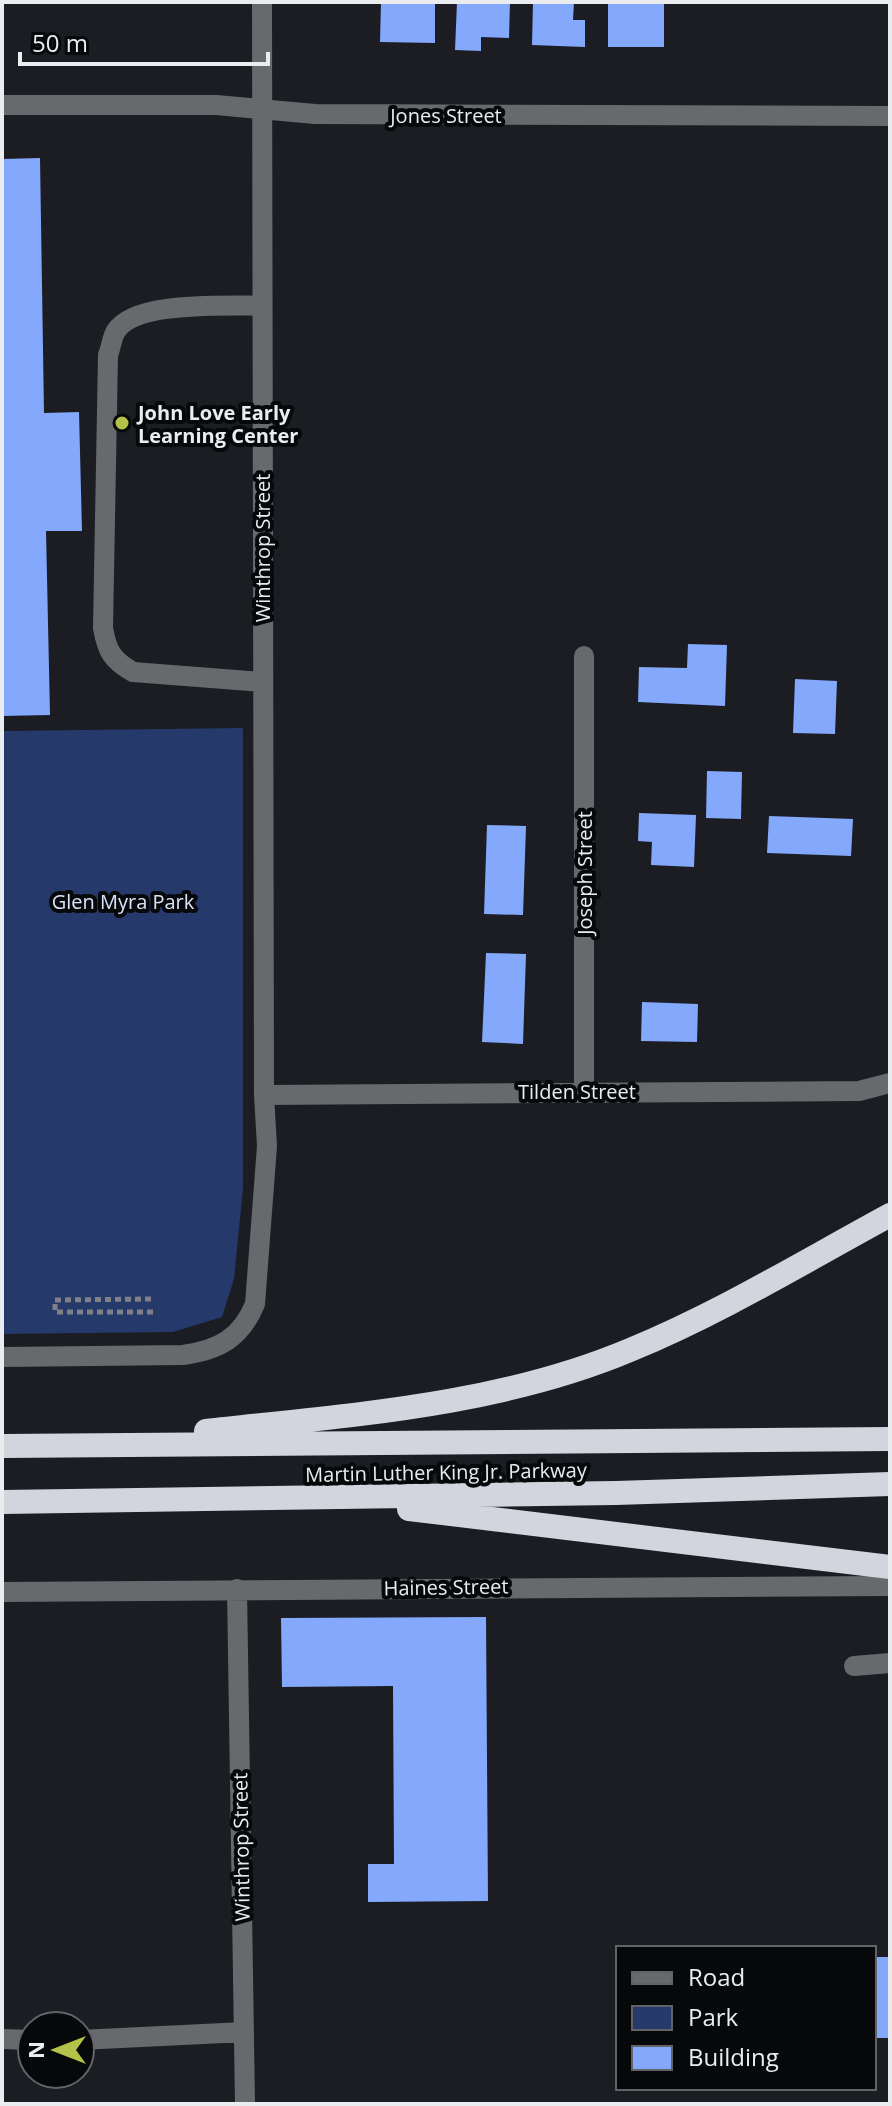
<svg xmlns="http://www.w3.org/2000/svg" width="892" height="2106" font-family="'Open Sans',sans-serif">
	<style>
		.green { fill: #25396a }
		.building { fill: #83a8fc }
		.lines { fill: none; stroke-linecap: round; stroke-linejoin: round }
		.path { stroke: #7f8186; stroke-width: 5; stroke-dasharray: 6 4; stroke-linecap: butt }
		.minor { stroke: #68696c; stroke-width: 20 }
		.highway { stroke: #d2d5dd; stroke-width: 24 }
		.poi-dot { fill: #b4c24a; stroke: #07080a; stroke-width: 3 }
		.labels { text-anchor: middle; dominant-baseline: central; stroke-width: 8; stroke-linejoin: round; paint-order: stroke }
		.street-label { font-size: 20px; fill: #eaecf0; stroke: #07080a }
		.poi-label { font-size: 20px; font-weight: bold; fill: #eaecf0; stroke: #07080a; text-anchor: start }
		.park-label { font-size: 20px; fill: #d8e2f8; stroke: #07080a }
	</style>
	<rect width="100%" height="100%" fill="#1b1d23"/>
	<path class="green" d="M243,728V1188L234,1279L222,1317L173,1332L2,1334V731Z"/>
	<path class="building" d="M381,2H435V43L380,42Z
		M457,2H510L509,38L481,37V51L455,50Z
		M533,2H574L573,20H585V47L532,45Z
		M608,2H664V47H608Z
		M40,158L44,413L79,412L82,531H46L50,715L2,716V159Z
		M688,644L727,645L725,706L638,702L639,667L687,668Z
		M795,679L837,681L835,734L793,733Z
		M707,771L742,772L741,819L706,818Z
		M639,813L696,815L694,867L651,865L652,842L638,841Z
		M769,816L853,819L851,856L767,853Z
		M487,825L526,826L523,915L484,914Z
		M486,953L526,954L523,1044L482,1042Z
		M642,1002L698,1004L697,1042L641,1041Z
		M486,1617L488,1901L368,1902V1864H394L393,1686L282,1687L281,1618Z
		M874,1957H890V2038H874Z"/>
	<g class="lines">
		<path class="path" d="M151,1299L55,1300V1312H154"/>
		<path class="minor" d="M2,105H216L315,114L890,116
			M261,305C227,307 136,300 116,331C112,337 111,348 108,355L103,628C107,651 112,660 133,672L262,682
			M584,656V1091
			M264,1095L859,1091L890,1083
			M2,1357L183,1355C219,1350 241,1338 255,1304L267,1146L264,1095L262,2
			M237,1589L245,2104
			M2,1592L890,1586
			M854,1666L890,1663
			M2,2039L32,2040
			M80,2040L244,2032"/>
		<path class="highway" d="M206,1431C348,1415 497,1406 630,1350C720,1313 805,1261 890,1215
			M2,1446L890,1439
			M2,1502L616,1493L890,1484
			M409,1509L890,1567"/>
	</g>
	<circle class="poi-dot" cx="122" cy="423" r="8"/>
	<g class="labels">
		<g class="street-label">
			<text x="446" y="115">Jones Street</text>
			<text transform="translate(262 548) rotate(-90)">Winthrop Street</text>
			<text transform="translate(584 873) rotate(-90)">Joseph Street</text>
			<text x="577" y="1091">Tilden Street</text>
			<text transform="translate(446 1472) rotate(-1)">Martin Luther King Jr. Parkway</text>
			<text transform="translate(446 1587) rotate(-1)">Haines Street</text>
			<text transform="translate(241 1847) rotate(-91)">Winthrop Street</text>
		</g>
		<g class="poi-label">
			<text x="138" y="412">John Love Early<tspan x="138" dy="23">Learning Center</tspan></text>
		</g>
		<g class="park-label">
			<text x="123" y="901">Glen Myra Park</text>
		</g>
	</g>
	<rect width="892" height="2106" fill="none" stroke="#eaecf0" stroke-width="8"/>
	<rect x="616" y="1946" width="260" height="144" fill="#07080a" stroke="#626366" stroke-width="2"/>
	<rect x="632" y="1972" width="40" height="12" fill="#68696c" stroke="#626366" stroke-width="2"/>
	<text x="688" y="1986" font-size="24" fill="#eaecf0">Road</text>
	<rect x="632" y="2006" width="40" height="24" fill="#25396a" stroke="#626366" stroke-width="2"/>
	<text x="688" y="2026" font-size="24" fill="#eaecf0">Park</text>
	<rect x="632" y="2046" width="40" height="24" fill="#83a8fc" stroke="#626366" stroke-width="2"/>
	<text x="688" y="2066" font-size="24" fill="#eaecf0">Building</text>
	<g transform="translate(56 2050) rotate(270)"><circle r="38" fill="#07080a" stroke="#626366" stroke-width="2"/>
	<path d="M0-6L14 30L0 20L-14 30Z" fill="#b4c24a"/>
	<text y="-12" font-size="22" font-weight="bold" text-anchor="middle" fill="#eaecf0">N</text>
	</g>
	<path d="M20 52v12h248v-12" fill="none" stroke="#eaecf0" stroke-width="4"/>
	<text x="32" y="52" font-size="24" fill="#eaecf0" stroke="#07080a" stroke-width="6" paint-order="stroke">50 m</text>
</svg>
